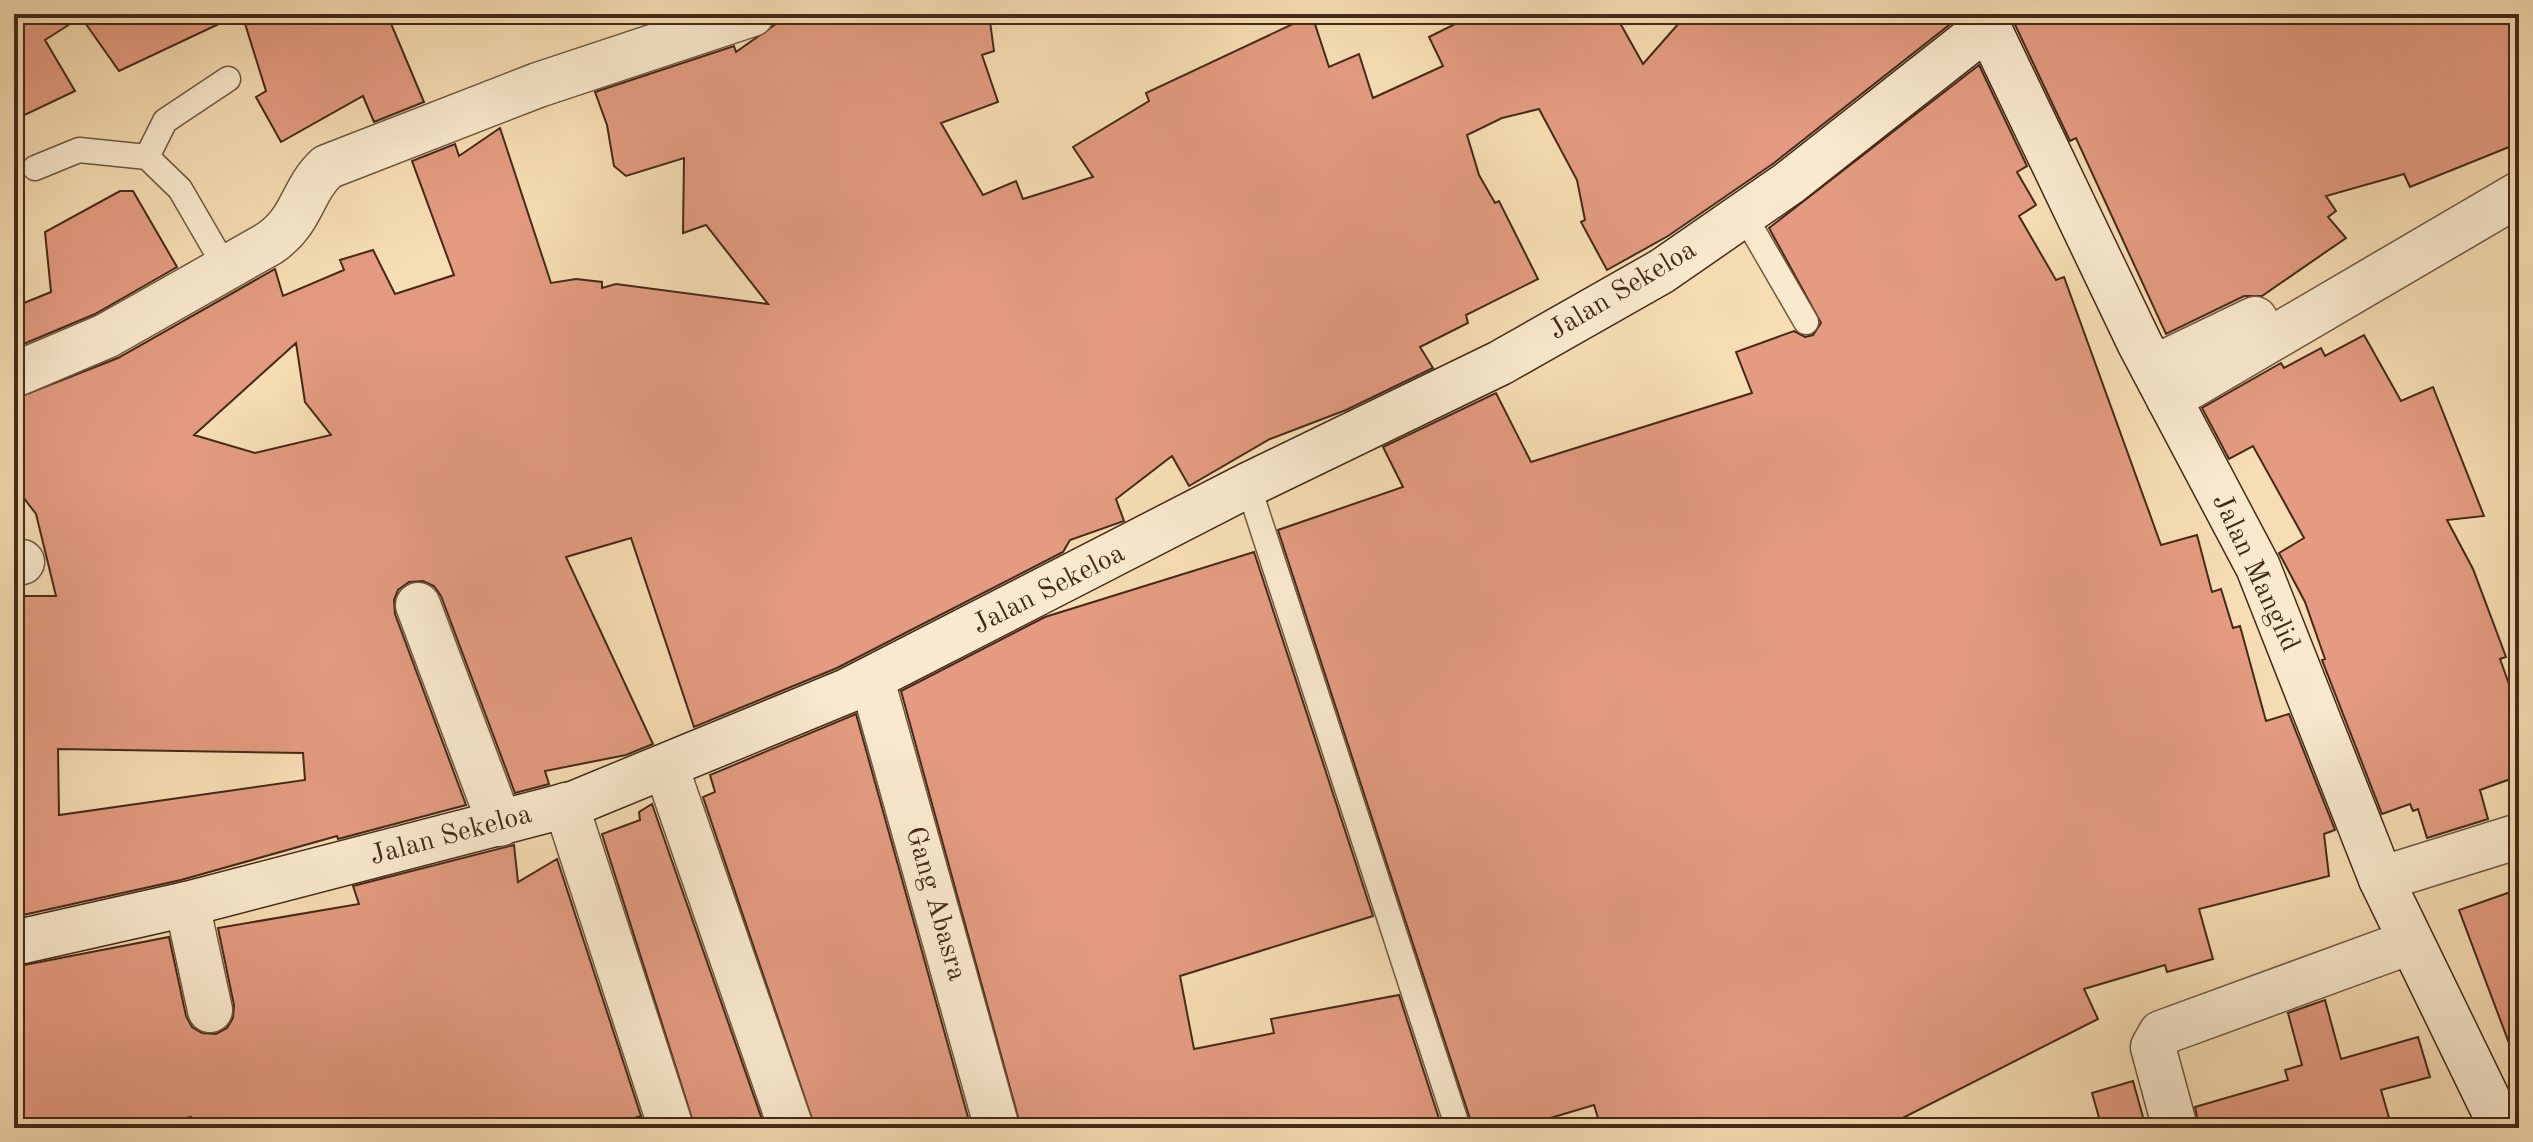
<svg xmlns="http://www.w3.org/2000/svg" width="2533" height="1142" font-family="'Old Standard TT',serif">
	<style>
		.building { fill: #e49b81; stroke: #442a19; stroke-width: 2; fill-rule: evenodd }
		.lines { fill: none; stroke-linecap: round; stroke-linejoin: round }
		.lane-casing { stroke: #705740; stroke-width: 27 }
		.street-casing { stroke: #705740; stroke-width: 47 }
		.secondary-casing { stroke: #442a19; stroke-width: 47 }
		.lane { stroke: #f9e9ce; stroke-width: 24 }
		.street { stroke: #f9e9ce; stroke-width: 44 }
		.secondary { stroke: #f9e9ce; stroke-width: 44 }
		.labels { text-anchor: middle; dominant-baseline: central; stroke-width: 6; stroke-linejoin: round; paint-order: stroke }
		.street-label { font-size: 28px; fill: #442a19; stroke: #f9e9ce }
	</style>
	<rect width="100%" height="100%" fill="#f6ddb3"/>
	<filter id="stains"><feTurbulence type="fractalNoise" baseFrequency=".0025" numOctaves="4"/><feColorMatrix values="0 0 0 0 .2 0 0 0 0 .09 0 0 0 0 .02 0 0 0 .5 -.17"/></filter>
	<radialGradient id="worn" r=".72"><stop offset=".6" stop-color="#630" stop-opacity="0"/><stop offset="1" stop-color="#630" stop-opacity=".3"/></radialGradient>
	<path class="building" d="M14,14H240L119,71L81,17L45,40L75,91L14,120Z
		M242,14H387L424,102L374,122L363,96L281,142L256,97L266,91Z
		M790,14H854L859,22L935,14H989L994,51L982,55L998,102L941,123L983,195L1016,181L1023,199L1093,177L1073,147L1149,101L1146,93L1312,15L1329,67L1359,54L1373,98L1443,66L1429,37L1475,14H1615L1643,64L1687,14H1957L1958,18L1774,163L1668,236L1607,270L1581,222L1585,220L1577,180L1539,109L1502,118L1467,135L1479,175L1495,203L1499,201L1538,279L1466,315L1468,323L1420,347L1433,368L1346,410L1270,439L1189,486L1172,456L1116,499L1124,521L1070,540L1063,552L837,668L694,727L631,538L566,557L653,744L626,755L545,771L549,784L515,793L441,596L434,586L423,581L409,582L398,590L394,600L395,614L466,805L338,839L337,836L181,880L14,917V596H56L36,514L14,485V399L118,358L275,269L283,296L344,270L340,260L373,250L395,294L454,275L412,161L455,144L459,156L500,128L551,283L576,279L602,282V288L616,284L768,304L706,225L683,233L684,158L626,176L614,166L607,125L595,92L734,46L736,52ZM296,343L305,402L331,435L255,453L194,435ZM58,749L303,753L305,780L59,815Z
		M2010,14H2519V143L2410,187L2404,174L2326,196L2336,211L2328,217L2346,238L2262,296H2244L2166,334L2076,138L2070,141Z
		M1979,65L2027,166L2017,172L2036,205L2019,216L2056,280L2064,277L2161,545L2197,535L2212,592L2221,589L2233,628L2240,626L2266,721L2289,714L2335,830L2324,834L2329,876L2199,909L2213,959L2167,972L2165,965L2084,989L2098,1019L1883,1128H1601L1594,1105L1517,1128H1473L1278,530L1403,487L1383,447L1496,393L1531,462L1752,393L1736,352L1794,331L1805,337L1813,335L1821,323L1769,228Z
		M120,191H133L177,267L95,314L14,348V307L51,292L45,232Z
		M2364,335L2401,401L2433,387L2484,516L2447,520L2473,569L2506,657L2500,659L2519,712V776L2480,790L2488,819L2427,838L2418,809L2413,811L2410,804L2382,814L2322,660L2325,659L2305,602L2279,553L2304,538L2253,446L2229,459L2202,408L2281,363L2284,368L2321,348L2325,356Z
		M1254,552L1373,916L1180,976L1194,1049L1274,1033L1271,1019L1399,995L1442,1128H1206L1204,1118L1158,1128H1021L901,691L1045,617Z
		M856,714L971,1128H815L703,797L715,792L710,775Z
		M652,804L765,1128H732L729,1118L695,1128L602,834L640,820L639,812Z
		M514,845L518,882L557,859L641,1116L602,1128H193L191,1117L141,1128H25L21,1113L14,1115V967L169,937L186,1016L192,1027L202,1033L216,1034L227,1028L233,1018L234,1005L218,928L359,904L353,886Z
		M2519,889V1059H2515L2459,910Z
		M2325,1000L2341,1059L2418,1037L2430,1077L2381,1090L2392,1128H2199L2195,1107L2288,1080L2285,1070L2302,1065L2288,1013Z
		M2133,1081L2146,1128H2102L2092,1093Z"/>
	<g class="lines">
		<defs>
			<path id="lane" d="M147,157L165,121L228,79
				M35,168L79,150L147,157L180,189L227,270
				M1744,215L1806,322
				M1248,485L1458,1128"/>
			<path id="street" d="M2153,368L2255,319
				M14,375L106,336L270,243C304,219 301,191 327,167L538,85L752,14
				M2169,399L2519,194
				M14,564L22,562
				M418,605L500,824
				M872,680L997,1128
				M666,767L791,1128
				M566,805L671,1128
				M2381,879L2519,836
				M187,904L210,1010
				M2175,1128L2153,1047L2161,1033L2410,942"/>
			<path id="secondary" d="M1982,14L2140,344L2258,567L2381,879L2502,1128
				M14,943L187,904L575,803L847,691L1248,485L1500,363L1662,271L1789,183L1987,27"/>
		</defs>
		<use href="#lane" class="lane-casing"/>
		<use href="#street" class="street-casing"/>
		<use href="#secondary" class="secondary-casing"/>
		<use href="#lane" class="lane"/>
		<use href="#street" class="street"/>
		<use href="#secondary" class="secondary"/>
	</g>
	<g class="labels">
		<g class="street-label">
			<text transform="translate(1623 291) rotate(-31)">Jalan Sekeloa</text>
			<text transform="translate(2255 573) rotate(65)">Jalan Manglid</text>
			<text transform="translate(1049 590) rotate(-27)">Jalan Sekeloa</text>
			<text transform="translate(451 836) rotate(-15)">Jalan Sekeloa</text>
			<text transform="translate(935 904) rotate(74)">Gang Abasra</text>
		</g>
	</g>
	<rect width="2533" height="1142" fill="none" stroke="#f6ddb3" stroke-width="48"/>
	<rect x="16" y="16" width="2501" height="1110" fill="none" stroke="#442a19" stroke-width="4"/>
	<rect x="24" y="24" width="2485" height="1094" fill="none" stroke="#442a19" stroke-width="2"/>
	<rect width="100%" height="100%" filter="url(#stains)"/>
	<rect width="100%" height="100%" fill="url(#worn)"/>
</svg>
